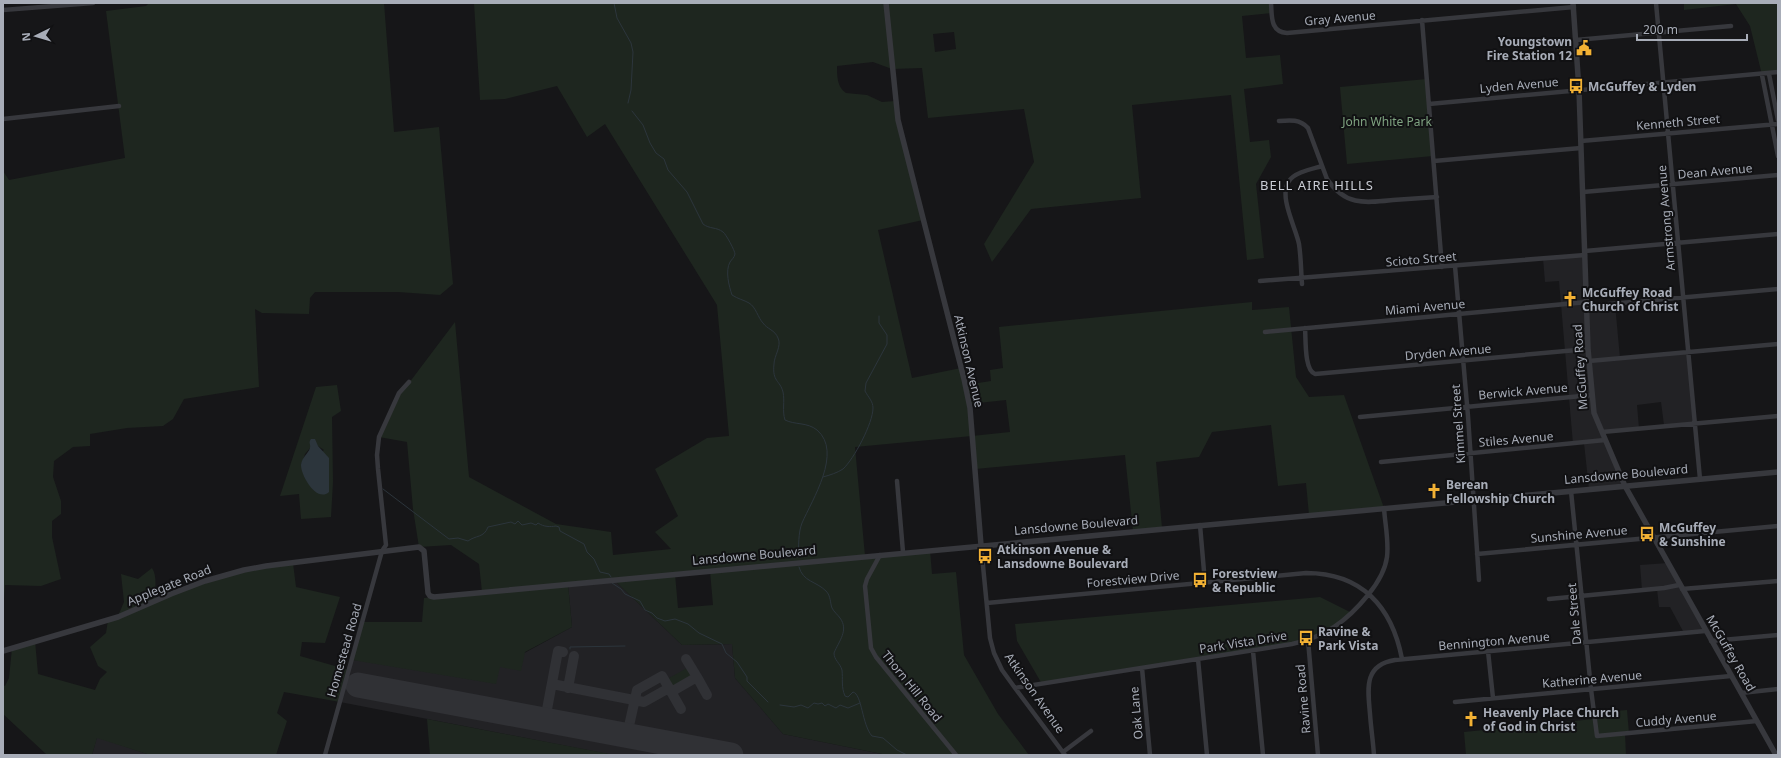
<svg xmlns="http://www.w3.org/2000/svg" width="1781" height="758" font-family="'Noto Sans',sans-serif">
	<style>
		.built { fill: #222225 }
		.green { fill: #1e261f; fill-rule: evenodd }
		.water { fill: #2c353c }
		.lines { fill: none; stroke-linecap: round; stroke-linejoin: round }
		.stream { stroke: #2c353c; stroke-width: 1 }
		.taxiway { stroke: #303135; stroke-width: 10 }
		.runway { stroke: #303135; stroke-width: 25 }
		.minor { stroke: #37383d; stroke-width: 4.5 }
		.tertiary { stroke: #37383d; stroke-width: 5.5 }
		.labels { text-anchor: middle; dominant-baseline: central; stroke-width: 4; stroke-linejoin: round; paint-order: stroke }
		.street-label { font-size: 12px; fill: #a8adb8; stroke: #111113 }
		.poi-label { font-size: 12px; font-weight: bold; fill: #a8adb8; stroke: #111113; text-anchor: start }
		.park-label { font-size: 12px; fill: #7fa381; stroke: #111113 }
		.neighbourhood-label { font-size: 13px; letter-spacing: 1px; fill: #c9ccd4; stroke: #111113 }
	</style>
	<rect width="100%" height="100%" fill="#161618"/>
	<path class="built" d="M1585,255L1587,306L1615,304L1620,358L1688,353L1694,423L1664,425L1661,402L1637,405L1639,428L1602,432L1625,486L1589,489L1584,443L1573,444L1559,281L1545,282L1543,258Z
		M1668,563L1705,631L1684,633L1670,607H1659L1657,589L1642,590L1640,565Z
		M614,580L682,645L732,644L735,678L783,734L887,755H613L340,702L352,660L499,667L572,627L568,584Z
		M97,737L150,755H92Z"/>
	<path class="green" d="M149,3H384L394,132L439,127L453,284L440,295L398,292H315L310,298L309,314L262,313L255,309L259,387L184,399L173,419L163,426L127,428L90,434V446L73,447L54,461L53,477L61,501V514L52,521V537L61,579L41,586L5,585L3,613V171L9,180L125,158L106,11L146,6Z
		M474,3H1271L1272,13L1242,16L1246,58L1280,55L1283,84L1244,89L1250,142L1269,140L1271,157L1256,184L1264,258L1247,260L1231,95L1132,105L1141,198L1031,209L992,262L984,244L1034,162L1024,109L928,118L922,68L892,69L873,62L837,66C837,76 837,87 846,93L867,95L882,102L895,101L923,220L878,230L912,378L961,368L965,385L991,381L990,370L1003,368L999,327L1252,302V310L1289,307L1296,377L1309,397L1344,395L1384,508L1309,515L1306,483L1278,486L1271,425L1212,432L1199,457L1156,462L1162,528L1133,531L1125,455L975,469L972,436L855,447L865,556L930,550L932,574L956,572L964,655L998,714L1029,755H887L783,734L735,678L732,644L682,645L614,580L568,584L572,627L525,652L521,671L500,667L496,684L352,660L363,622H422L424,598L482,592L479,564L451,545L419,547L413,509L407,442L379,437L399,393L412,379L455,322L469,477L556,524L611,532L613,555L671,549L655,532L678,516L655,469L707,438L729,436L717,305L605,124L587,137L557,86L505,99L480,100ZM954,32L956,49L935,52L933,34ZM1006,400L1010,432L972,436L969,404ZM710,571L713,605L678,608L675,574Z
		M1684,3H1778V72L1762,75L1750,26L1736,4L1684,10Z
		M1427,79L1433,156L1347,164L1340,87Z
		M337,385L341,411L332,417L333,482L331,517L301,519L299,494L280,496L316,387ZM318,446L324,450L301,466L305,454L310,448Z
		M293,563L296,587L340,597L325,643L302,642L300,656L349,670L340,702L284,692L277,713L287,721L276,755H150L97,738L92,755H46V754L3,714V685L5,686L9,678L12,648L35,641L38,674L95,690L100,679L107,672L98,666L90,647L106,633L108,620L118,616L124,602L121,574L138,579L152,568C158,577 154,589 156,600L244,570Z
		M1320,597L1352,613L1346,619L1302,642L1042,684L1017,641L1015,624Z
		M689,667L692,675L672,687L669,678Z
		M1627,710L1629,733L1625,734L1626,755H1466L1464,732L1594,719V713Z
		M427,719L615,755H430Z"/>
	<path class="water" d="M311,439H315L318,446L329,458V492C317,503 301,476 301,465C302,457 308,454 310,448C311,444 308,443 311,439Z"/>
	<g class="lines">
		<path class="stream" d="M614,3L617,18L631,43L633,52L631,90L628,103
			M632,111L643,125L650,143L656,153L664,159L668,170L687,192L703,224C709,229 717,227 723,232C726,234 735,251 735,254C734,258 732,259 730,262C725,271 729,286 732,295C738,299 744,300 749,303C756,307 758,318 763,323C767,329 775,330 778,338C782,346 774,356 774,364C772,382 780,380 783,392C785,401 782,411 785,420C795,425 807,422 817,430C843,452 812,500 802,523C798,533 799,546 798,557
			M823,477C830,475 837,473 843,469C854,459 873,423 873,408C873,401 868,397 865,391L866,383L887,344V335L879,323V316
			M383,489L449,539L458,538L468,541C476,535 484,538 488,527L511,522L515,524L518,521L522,525L531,523L536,525L538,523C544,527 550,527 556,526L559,527L560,531L584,544L587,552L594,559L600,572L609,574L611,577
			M799,567C803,582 816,581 826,591C831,596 830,603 832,608C834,612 838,615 840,618C849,630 839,641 834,653C834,660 840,663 842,670C843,679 841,687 845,696L848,697L853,692C862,694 862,725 872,736L883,738L897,750L907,755
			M612,583L621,589L625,594L640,601L645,610L652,613L657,618L665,621L675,619L688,624L699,633L722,644L726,653L737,662L747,677V681L768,702
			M570,649V647L625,646
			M780,705L794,707L801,705L808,708L814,703L818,704L822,703L825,706L828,704L836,708L840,705L848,708L860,703"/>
		<path class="taxiway" d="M686,659L697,677
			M552,684L644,702L669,688L681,709
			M568,688L574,656
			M671,692L697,677L707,695
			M545,720L558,651L563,652
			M627,735L637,690L662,676L669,688"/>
		<path class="runway" d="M358,685L731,755"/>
		<path class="minor" d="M1271,3C1272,16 1270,32 1287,33L1574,7
			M1656,3L1700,479
			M3,10L93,3
			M1422,20L1442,267
			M1576,40L1731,26
			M1769,74L1778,120
			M1762,75L1778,156
			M1429,104L1778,72
			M3,119L119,106
			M1279,121C1290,120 1300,119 1308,128L1327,179C1345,206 1365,203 1393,200C1408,199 1422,198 1437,197
			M1581,141L1778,124
			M1434,161L1581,148
			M1583,192L1778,175
			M1585,251L1778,234
			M1455,266L1468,416L1479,580
			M1260,281L1585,255
			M1302,284C1301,271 1301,257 1299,244C1296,228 1278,196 1289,181C1295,172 1312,169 1322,166
			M1587,306L1778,289
			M1305,328C1306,339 1304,370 1315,374L1588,349
			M1265,332L1587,302
			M1589,361L1778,344
			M1360,417L1592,395
			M1602,432L1778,416
			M1381,462L1605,440
			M897,481L903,552
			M1571,491L1591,689L1597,736L1757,721
			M1200,525L1205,583
			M981,545L990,638L994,653L1002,670L1015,688L1065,755
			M1477,554L1778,526
			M880,555L867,579L865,586L871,648L876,657L956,755
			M1682,589L1778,581
			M1549,599L1664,588L1679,585
			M987,603L1306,573C1362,573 1392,607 1402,659
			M1308,640L1318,755
			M1711,641L1778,635
			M1253,651L1263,755
			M1488,651L1493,698
			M1198,659L1207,755
			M1142,668L1150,755
			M1015,688L1292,644C1325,637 1347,621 1368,595C1377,584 1385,572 1387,557C1389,541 1385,524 1384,508
			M1741,693L1778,689
			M1455,702L1731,676
			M1063,752L1091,731
			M325,755L382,551L386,545L378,469L377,455L379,437L399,393L409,382
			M1374,755C1373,741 1371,728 1370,714C1368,690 1363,665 1395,660L1705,631"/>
		<path class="tertiary" d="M886,3L898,120L964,379L970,408L981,545
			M1573,3L1579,90L1588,349L1594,413L1625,486L1776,755
			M3,651L118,617L171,594L205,581L244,570L266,566L419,547L424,551L428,593L430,596L434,597L1778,472"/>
	</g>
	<defs>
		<symbol id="civic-bare" viewBox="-9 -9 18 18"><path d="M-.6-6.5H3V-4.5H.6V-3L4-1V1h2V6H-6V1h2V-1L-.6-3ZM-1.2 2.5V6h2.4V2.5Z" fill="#f2b134" stroke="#111113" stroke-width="2.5" paint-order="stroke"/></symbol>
		<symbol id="bus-bare" viewBox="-9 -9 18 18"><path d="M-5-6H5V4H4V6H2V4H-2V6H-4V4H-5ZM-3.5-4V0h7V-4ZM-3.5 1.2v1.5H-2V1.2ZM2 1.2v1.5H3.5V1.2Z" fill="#f2b134" stroke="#111113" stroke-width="2.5" paint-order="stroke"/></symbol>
		<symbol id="church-bare" viewBox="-9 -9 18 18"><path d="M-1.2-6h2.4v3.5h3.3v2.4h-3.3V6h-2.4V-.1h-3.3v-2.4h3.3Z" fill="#f2b134" stroke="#111113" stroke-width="2.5" paint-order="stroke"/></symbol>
	</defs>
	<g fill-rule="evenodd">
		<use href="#civic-bare" x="1573" y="37" width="22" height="22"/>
		<use href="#bus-bare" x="1565" y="75" width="22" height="22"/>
		<use href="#church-bare" x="1559" y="288" width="22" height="22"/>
		<use href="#church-bare" x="1423" y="480" width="22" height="22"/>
		<use href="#bus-bare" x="1636" y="523" width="22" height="22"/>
		<use href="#bus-bare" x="974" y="545" width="22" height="22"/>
		<use href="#bus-bare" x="1189" y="569" width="22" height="22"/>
		<use href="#bus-bare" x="1295" y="627" width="22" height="22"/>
		<use href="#church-bare" x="1460" y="708" width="22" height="22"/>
	</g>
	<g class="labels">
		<g class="street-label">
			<text transform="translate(1340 18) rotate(-5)">Gray Avenue</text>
			<text transform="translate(1519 85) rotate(-5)">Lyden Avenue</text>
			<text transform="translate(1678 122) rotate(-5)">Kenneth Street</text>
			<text transform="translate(1715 171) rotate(-5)">Dean Avenue</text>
			<text transform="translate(1666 218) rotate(-95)">Armstrong Avenue</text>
			<text transform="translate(1421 259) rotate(-5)">Scioto Street</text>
			<text transform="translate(1425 307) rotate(-5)">Miami Avenue</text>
			<text transform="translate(1448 352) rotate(-5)">Dryden Avenue</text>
			<text transform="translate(969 361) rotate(77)">Atkinson Avenue</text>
			<text transform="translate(1580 367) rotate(-94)">McGuffey Road</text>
			<text transform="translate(1523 391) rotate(-5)">Berwick Avenue</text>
			<text transform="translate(1458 424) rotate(-94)">Kimmel Street</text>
			<text transform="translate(1516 439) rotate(-5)">Stiles Avenue</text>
			<text transform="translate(1626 474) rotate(-5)">Lansdowne Boulevard</text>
			<text transform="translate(1076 525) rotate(-5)">Lansdowne Boulevard</text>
			<text transform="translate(1579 534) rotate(-5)">Sunshine Avenue</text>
			<text transform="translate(754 555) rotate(-5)">Lansdowne Boulevard</text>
			<text transform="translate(1133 579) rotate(-5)">Forestview Drive</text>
			<text transform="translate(169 585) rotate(-22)">Applegate Road</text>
			<text transform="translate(1574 614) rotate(-95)">Dale Street</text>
			<text transform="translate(1494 641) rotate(-5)">Bennington Avenue</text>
			<text transform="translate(1243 642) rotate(-9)">Park Vista Drive</text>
			<text transform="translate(344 650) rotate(-74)">Homestead Road</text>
			<text transform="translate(1731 653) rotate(60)">McGuffey Road</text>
			<text transform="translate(1592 679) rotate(-5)">Katherine Avenue</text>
			<text transform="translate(912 686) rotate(51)">Thorn Hill Road</text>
			<text transform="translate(1035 693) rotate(55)">Atkinson Avenue</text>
			<text transform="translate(1303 699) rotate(-95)">Ravine Road</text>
			<text transform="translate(1136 713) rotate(-95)">Oak Lane</text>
			<text transform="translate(1676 719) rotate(-5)">Cuddy Avenue</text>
		</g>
		<g class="poi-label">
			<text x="1572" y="41" text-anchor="end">Youngstown<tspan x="1572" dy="14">Fire Station 12</tspan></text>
			<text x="1588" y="86">McGuffey &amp; Lyden</text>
			<text x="1582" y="292">McGuffey Road<tspan x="1582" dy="14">Church of Christ</tspan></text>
			<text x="1446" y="484">Berean<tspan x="1446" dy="14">Fellowship Church</tspan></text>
			<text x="1659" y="527">McGuffey<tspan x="1659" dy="14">&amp; Sunshine</tspan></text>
			<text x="997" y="549">Atkinson Avenue &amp;<tspan x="997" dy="14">Lansdowne Boulevard</tspan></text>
			<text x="1212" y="573">Forestview<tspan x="1212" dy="14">&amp; Republic</tspan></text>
			<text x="1318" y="631">Ravine &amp;<tspan x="1318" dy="14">Park Vista</tspan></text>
			<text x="1483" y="712">Heavenly Place Church<tspan x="1483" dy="14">of God in Christ</tspan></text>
		</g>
		<g class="park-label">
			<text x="1387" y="121">John White Park</text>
		</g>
		<g class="neighbourhood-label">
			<text x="1317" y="185">BELL AIRE HILLS</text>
		</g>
	</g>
	<rect width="1781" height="758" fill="none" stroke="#a8adb8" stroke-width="8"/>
	<g transform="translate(36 36) rotate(265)" stroke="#111113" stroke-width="3" paint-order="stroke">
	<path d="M0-3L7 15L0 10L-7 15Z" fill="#a8adb8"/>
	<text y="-6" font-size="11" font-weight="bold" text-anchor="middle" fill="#a8adb8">N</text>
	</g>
	<path d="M1637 34v6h110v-6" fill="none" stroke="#a8adb8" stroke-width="2"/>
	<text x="1643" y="34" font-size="12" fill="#a8adb8" stroke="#111113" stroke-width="3" paint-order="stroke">200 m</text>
</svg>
